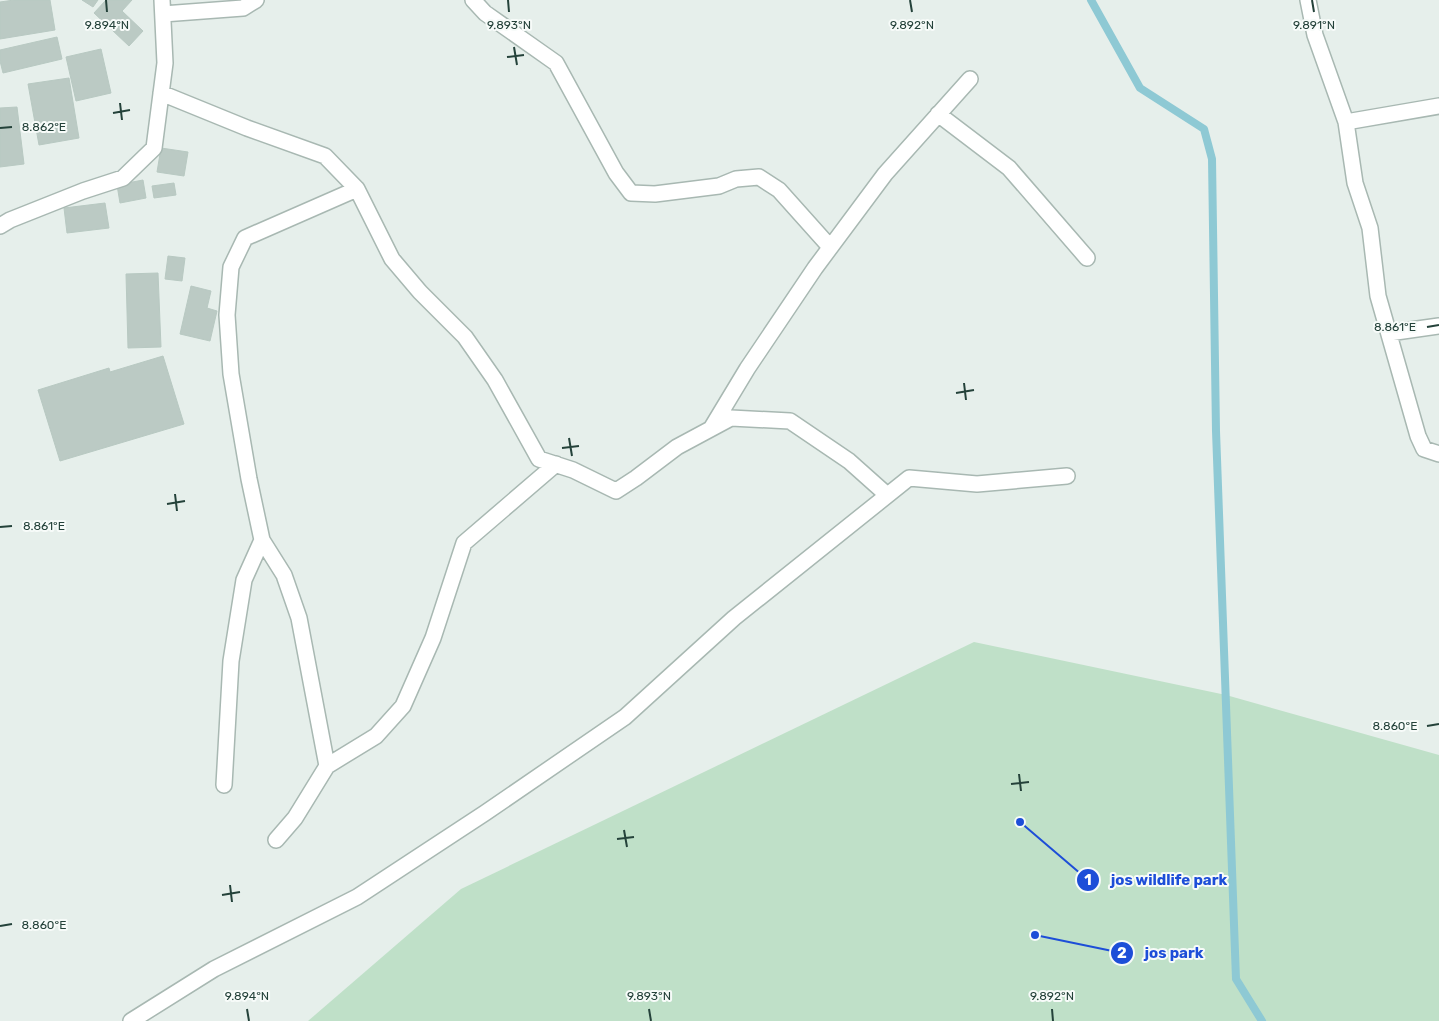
<svg xmlns="http://www.w3.org/2000/svg" width="1439" height="1021" font-family="Rubik,sans-serif">
	<style>
		.green { fill: #bfe0c8 }
		.lines { fill: none; stroke-linecap: round; stroke-linejoin: round }
		.stream { stroke: #8ec9d4; stroke-width: 8 }
		.building { fill: #bbcac4; stroke: #b8c9c2 }
		.minor-casing { stroke: #a8b8b2; stroke-width: 18 }
		.minor { stroke: #fff; stroke-width: 15 }
		.ticks { fill: none; stroke: #24423a; stroke-width: 2 }
		.ticks-label { font-size: 12px; text-anchor: middle; fill: #24423a; stroke: #f7fbf9; stroke-width: 4; stroke-linejoin: round; paint-order: stroke }
		.leader { fill: none; stroke: #1d4ed8; stroke-width: 2 }
		.callout-dot { fill: #1d4ed8; stroke: #f7fbf9; stroke-width: 2 }
		.mark-label { font-size: 15px; text-anchor: middle; font-weight: bold; fill: #fff }
		.callout-label { font-size: 15px; text-anchor: middle; font-weight: bold; fill: #1d4ed8; stroke: #f7fbf9; stroke-width: 4; stroke-linejoin: round; paint-order: stroke }
	</style>
	<rect width="100%" height="100%" fill="#e6efeb"/>
	<path class="green" d="M974,642L1226,695L1439,755V1021H308L461,889Z"/>
	<g class="lines">
		<path class="stream" d="M1091,0L1140,88L1204,129L1212,159L1216,431L1236,979L1262,1021"/>
	</g>
	<path class="building" d="M14,0H50L55,30L0,39V2Z
		M82,0H98L93,7Z
		M106,0H132L122,11L143,31L129,46L94,13Z
		M57,37L62,59L3,73L0,61V50Z
		M101,49L111,93L76,101L66,57Z
		M69,78L79,138L39,145L28,84Z
		M17,107L24,164L0,167V108Z
		M161,148L188,152L184,176L157,172Z
		M143,180L146,198L120,203L117,185Z
		M174,183L176,195L154,198L152,186Z
		M105,203L109,228L67,233L64,208Z
		M168,256L185,258L182,281L165,279Z
		M158,273L161,347L128,348L126,274Z
		M191,286L211,291L207,308L217,311L210,341L180,334Z
		M163,356L184,424L60,461L38,390L109,368L110,372Z"/>
	<g class="lines">
		<defs>
			<path id="minor" d="M473,0L485,13L556,63L616,173L631,193L655,194L719,186L736,179L759,177L779,190L830,247
				M1308,0L1315,35L1346,122L1355,183L1370,228L1378,296L1418,436L1424,449L1439,454
				M163,14L243,8L256,0
				M161,93L247,128L325,156L357,189L392,259L420,292L465,337L495,380L539,459L573,470L616,491L636,478L677,447L731,418L790,421L849,461L886,494
				M938,114L1009,168L1087,258
				M1346,122L1439,106
				M0,226L10,220L83,191L123,178L154,148L165,63L162,0
				M1389,333L1439,326
				M712,427L747,369L815,268L885,174L970,79
				M262,540L284,575L299,618L327,766L295,818L276,840
				M327,766L376,736L403,706L433,638L464,543L556,464
				M224,785L231,661L244,580L262,540L249,479L231,374L227,315L231,267L245,238L357,189
				M131,1021L214,969L357,897L485,813L625,717L734,618L909,478L977,484L1067,476"/>
		</defs>
		<use href="#minor" class="minor-casing"/>
		<use href="#minor" class="minor"/>
	</g>
	<path class="ticks" d="M106,0L107,12M508,0L509,12M910,0L912,12M1312,0L1314,12M514,47L517,65M507,57L524,55M120,103L122,120M113,113L130,110M0,128L12,127M1427,327L1439,325M964,383L966,400M956,393L974,390M569,438L572,456M562,448L579,446M175,494L177,511M167,504L185,501M0,527L12,526M1427,726L1439,724M1019,774L1021,791M1011,784L1029,782M624,830L627,847M617,839L634,837M230,885L232,902M222,895L240,892M0,926L12,924M247,1009L249,1021M649,1009L651,1021M1052,1009L1053,1021"/>
	<g class="ticks-label">
		<text x="107" y="29">9.894°N</text>
		<text x="509" y="29">9.893°N</text>
		<text x="912" y="29">9.892°N</text>
		<text x="1314" y="29">9.891°N</text>
		<text x="44" y="131">8.862°E</text>
		<text x="1395" y="331">8.861°E</text>
		<text x="44" y="530">8.861°E</text>
		<text x="1395" y="730">8.860°E</text>
		<text x="44" y="929">8.860°E</text>
		<text x="247" y="1000">9.894°N</text>
		<text x="649" y="1000">9.893°N</text>
		<text x="1052" y="1000">9.892°N</text>
	</g>
	<path class="leader" d="M1020 822L1088 880M1035 935L1122 953"/>
	<g class="callout-dot">
		<circle cx="1020" cy="822" r="5"/>
		<circle cx="1035" cy="935" r="5"/>
		<circle cx="1088" cy="880" r="12"/>
		<circle cx="1122" cy="953" r="12"/>
	</g>
	<g class="mark-label">
		<text x="1088" y="885">1</text>
		<text x="1122" y="958">2</text>
	</g>
	<g class="callout-label">
		<text x="1169" y="885">jos wildlife park</text>
		<text x="1174" y="958">jos park</text>
	</g>
</svg>
